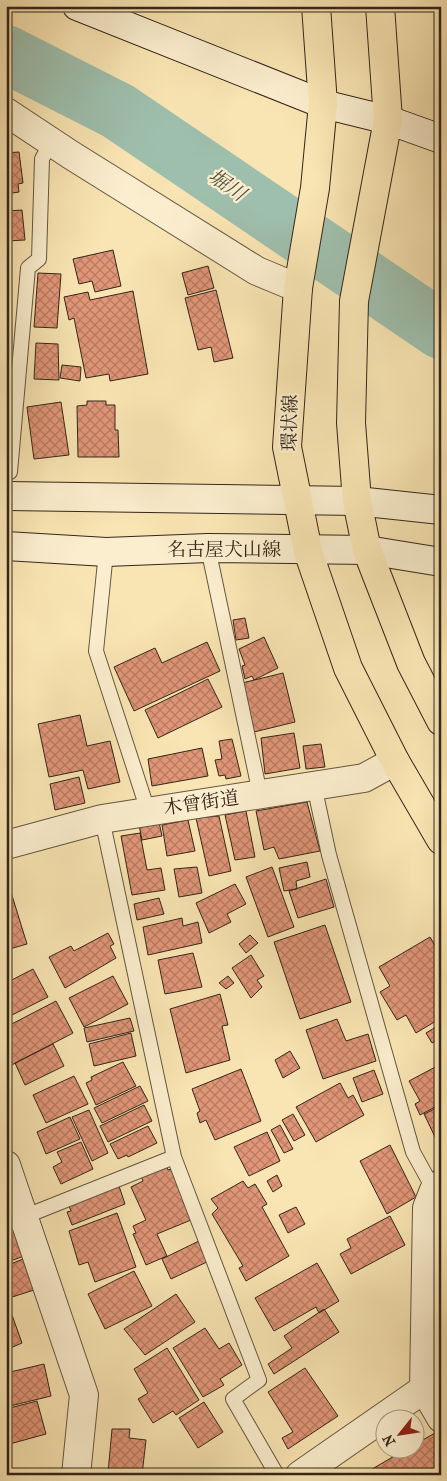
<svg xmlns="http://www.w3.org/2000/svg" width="447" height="1481" font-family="'IM FELL French Canon','Noto Serif JP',serif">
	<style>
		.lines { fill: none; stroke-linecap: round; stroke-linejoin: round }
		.river { stroke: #9ebfad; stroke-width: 58 }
		.building { fill: url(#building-cross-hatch); stroke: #332619 }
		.lane-casing { stroke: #645640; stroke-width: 16 }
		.street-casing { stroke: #645640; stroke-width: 30 }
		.secondary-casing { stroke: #332619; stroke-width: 30 }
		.primary-casing { stroke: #332619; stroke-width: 30 }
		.lane { stroke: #fbeece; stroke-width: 14 }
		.street { stroke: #fbeece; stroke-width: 28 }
		.secondary { stroke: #fbeece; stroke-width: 28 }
		.primary { stroke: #f9e5b3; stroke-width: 28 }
		.labels { text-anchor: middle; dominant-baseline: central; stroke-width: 4.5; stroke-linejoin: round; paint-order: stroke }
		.street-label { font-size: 19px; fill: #332619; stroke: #fbeece }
		.water-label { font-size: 20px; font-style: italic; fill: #535445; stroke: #fbeece }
	</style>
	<defs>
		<pattern id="building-cross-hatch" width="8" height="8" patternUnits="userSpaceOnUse" patternTransform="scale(1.25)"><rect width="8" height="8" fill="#e19678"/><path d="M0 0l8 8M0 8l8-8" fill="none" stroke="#b77a62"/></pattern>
	</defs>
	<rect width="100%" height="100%" fill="#f9e5b3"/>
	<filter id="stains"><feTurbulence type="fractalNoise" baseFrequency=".004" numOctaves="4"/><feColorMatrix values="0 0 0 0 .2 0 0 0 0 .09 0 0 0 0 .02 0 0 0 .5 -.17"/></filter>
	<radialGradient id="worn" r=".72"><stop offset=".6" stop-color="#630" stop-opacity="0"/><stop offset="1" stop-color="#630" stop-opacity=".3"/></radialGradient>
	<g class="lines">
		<path class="river" d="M6,54L118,111L441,330"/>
	</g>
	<path class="building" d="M19,152L23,183L18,184L19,192L6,194V153Z
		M6,206L7,211L22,210L25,240L6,241Z
		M113,250L121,286L95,292L92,281L79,284L73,259Z
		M208,266L214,288L188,295L182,273Z
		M38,273L61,274L57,328L34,327Z
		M216,290L233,358L214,362L211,347L198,350L185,298Z
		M133,291L148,374L110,381L109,374L86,378L74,318L69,320L64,297L88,292L90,300Z
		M36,343L58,344L59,380L34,379Z
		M62,365L81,367L80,381L60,378Z
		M87,401H106V405H115V430H118L119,457H78L77,406L87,405Z
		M61,402L69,455L34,459L27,407Z
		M245,618L249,638L236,640L233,620Z
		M264,637L278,668L254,680L252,676L245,679L242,666L245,665L239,649Z
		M207,642L220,671L134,711L114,667L155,648L162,663Z
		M283,673L295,722L254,732L242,683Z
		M208,679L222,707L158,738L145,710Z
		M80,715L87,746L110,741L120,782L88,789L83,770L49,777L38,724Z
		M294,733L300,768L265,774L261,738Z
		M232,739L241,776L226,779L225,775L219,776L215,760L222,759L219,741Z
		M321,744L325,767L306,769L303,746Z
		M202,748L208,776L152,786L148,759Z
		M79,777L85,803L55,810L50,784Z
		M307,802L320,851L279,859L274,847L264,850L256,811Z
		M246,811L255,857L235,860L225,815Z
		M219,816L231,871L209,876L196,818Z
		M188,820L195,851L167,856L162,825Z
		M159,822L162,836L142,840L139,825Z
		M140,833L147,870L161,868L165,890L132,895L121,836Z
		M307,862L310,877L296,881L297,889L284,891L279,868Z
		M197,867L202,893L179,897L174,869Z
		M272,867L294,927L268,937L246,877Z
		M6,876L27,944L6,950Z
		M326,879L334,907L298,918L289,891Z
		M235,884L246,904L227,914L231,922L209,933L196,903Z
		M159,898L164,914L137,920L134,904Z
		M182,918L183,926L198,922L202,943L148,955L143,927Z
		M325,925L351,1002L300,1019L274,942Z
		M108,933L114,944L110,946L116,958L65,988L49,957L71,946L74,951Z
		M250,935L258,943L246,953L239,944Z
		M430,937L441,955V1018L416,1033L406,1015L397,1020L380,992L390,986L379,967Z
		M193,953L202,987L165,994L158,960Z
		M251,955L264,976L257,980L262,987L251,998L232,968Z
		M33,969L48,997L8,1017L6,983Z
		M113,976L128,1004L84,1027L69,998Z
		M228,976L234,983L226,989L219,983Z
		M220,994L228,1025L222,1026L230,1060L186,1073L170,1009Z
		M56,1001L73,1033L6,1068V1027Z
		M130,1018L134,1031L87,1042L84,1028Z
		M337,1019L346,1041L368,1034L376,1061L323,1079L306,1030Z
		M441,1024V1038L432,1043L426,1033Z
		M131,1033L136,1056L94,1066L89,1044Z
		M53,1044L64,1066L25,1085L15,1063Z
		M290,1051L300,1068L283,1078L275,1060Z
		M123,1062L136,1086L96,1105L86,1083L92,1080L91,1077Z
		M441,1064V1104L420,1115L415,1104L420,1101L409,1081Z
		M241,1069L261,1121L215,1140L206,1120L200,1123L197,1113L200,1111L192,1089Z
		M374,1070L383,1094L362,1102L353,1078Z
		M74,1076L88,1104L46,1123L33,1095Z
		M340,1083L348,1098L353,1095L364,1115L316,1142L296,1107Z
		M140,1086L148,1101L102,1123L94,1108Z
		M144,1105L152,1121L108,1142L100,1126Z
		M441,1106V1136L436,1139L424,1114Z
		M89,1110L108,1153L92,1161L72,1117Z
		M293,1114L305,1135L294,1141L282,1120Z
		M70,1117L80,1139L46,1154L37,1132Z
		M280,1125L293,1149L284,1153L271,1130Z
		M148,1126L157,1143L128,1157L127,1155L118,1159L110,1144Z
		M267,1132L280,1161L249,1176L234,1147Z
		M81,1142L93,1169L61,1184L53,1167L62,1162L57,1152Z
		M390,1145L416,1197L387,1214L360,1161Z
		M165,1163L168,1170L171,1169L191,1220L157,1234L167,1256L146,1265L133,1234L136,1233L133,1226L146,1220L131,1187L143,1181L140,1174Z
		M277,1175L282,1186L273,1192L267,1181Z
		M243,1181L248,1188L255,1184L267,1204L262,1207L289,1256L246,1281L239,1268L243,1266L212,1214L218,1208L211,1199Z
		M119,1186L125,1204L72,1225L67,1212L71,1211L69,1206Z
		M296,1207L305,1224L288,1233L279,1215Z
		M117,1213L136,1267L95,1282L88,1262L79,1265L69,1231Z
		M390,1216L405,1245L351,1274L340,1254L351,1248L347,1239Z
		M16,1220L29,1254L8,1262L6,1259V1224Z
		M201,1240L211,1260L171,1279L162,1259Z
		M23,1259L34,1290L6,1299V1266Z
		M317,1263L339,1301L319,1313L316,1307L274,1331L255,1298Z
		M134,1271L152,1306L105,1329L88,1294Z
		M176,1294L195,1322L145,1355L124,1329Z
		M324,1309L339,1332L274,1374L268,1364L292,1348L284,1336Z
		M12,1315L22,1343L6,1350L10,1359L6,1360V1317Z
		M205,1328L219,1349L229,1343L242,1365L220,1379L224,1385L203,1397L173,1348Z
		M167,1348L199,1400L176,1415L173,1411L153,1423L138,1399L148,1393L134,1369Z
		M44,1364L51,1396L6,1407V1373Z
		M305,1368L338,1416L288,1449L282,1438L293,1432L268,1392Z
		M37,1401L46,1434L6,1445V1409Z
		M204,1402L223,1432L198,1448L179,1418Z
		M112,1429H130L129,1438L146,1440L142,1475L108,1473Z
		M435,1433L441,1443V1475H362L408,1448H414V1445Z"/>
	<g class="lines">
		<defs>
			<path id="lane" d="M10,472L28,268L39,259L42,159L51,142
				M208,548L260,794
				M106,552L96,651L148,811
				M314,785L329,855L413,1152L434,1190
				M102,819L174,1157L259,1380L233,1399L277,1475
				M6,1224L174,1157"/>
			<path id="street" d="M6,112L71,155L257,271L298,288
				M6,845L102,819L364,778L395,761
				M6,1165L84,1395L76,1475
				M441,1184L434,1190L427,1208L424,1389L441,1418
				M300,1475L424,1389"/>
			<path id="secondary" d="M77,6L323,104L388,120L441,139
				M6,496L357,501L441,510
				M6,546L106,552L208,548L367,550L441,562"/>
			<path id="primary" d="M316,6L323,104L315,188L298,288L287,447L308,551L348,668L395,761L441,840
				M380,6L388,120L354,301L351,423L357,501L367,550L411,663L441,721"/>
		</defs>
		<use href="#lane" class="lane-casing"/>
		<use href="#street" class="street-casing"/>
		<use href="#secondary" class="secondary-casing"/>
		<use href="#primary" class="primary-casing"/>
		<use href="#lane" class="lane"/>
		<use href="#street" class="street"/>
		<use href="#secondary" class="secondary"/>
		<use href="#primary" class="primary"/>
	</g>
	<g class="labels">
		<g class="street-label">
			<text transform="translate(290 423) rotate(-89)">環状線</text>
			<text x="224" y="550">名古屋犬山線</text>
			<text transform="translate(201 803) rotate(-8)">木曾街道</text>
		</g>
		<g class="water-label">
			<text transform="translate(227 185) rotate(34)">堀川</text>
		</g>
	</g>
	<rect width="447" height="1481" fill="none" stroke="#f9e5b3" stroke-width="25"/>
	<rect x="8" y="8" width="432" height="1466" fill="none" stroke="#332619" stroke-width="2.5"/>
	<rect x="12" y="12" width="422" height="1456" fill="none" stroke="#332619"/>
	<g transform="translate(400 1434) rotate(240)"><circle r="24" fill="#fbeece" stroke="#ab9e86"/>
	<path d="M0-4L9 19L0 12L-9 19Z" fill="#8f2418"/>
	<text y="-8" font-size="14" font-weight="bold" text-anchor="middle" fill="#332619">N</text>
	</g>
	<rect width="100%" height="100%" filter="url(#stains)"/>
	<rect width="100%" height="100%" fill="url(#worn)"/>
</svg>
